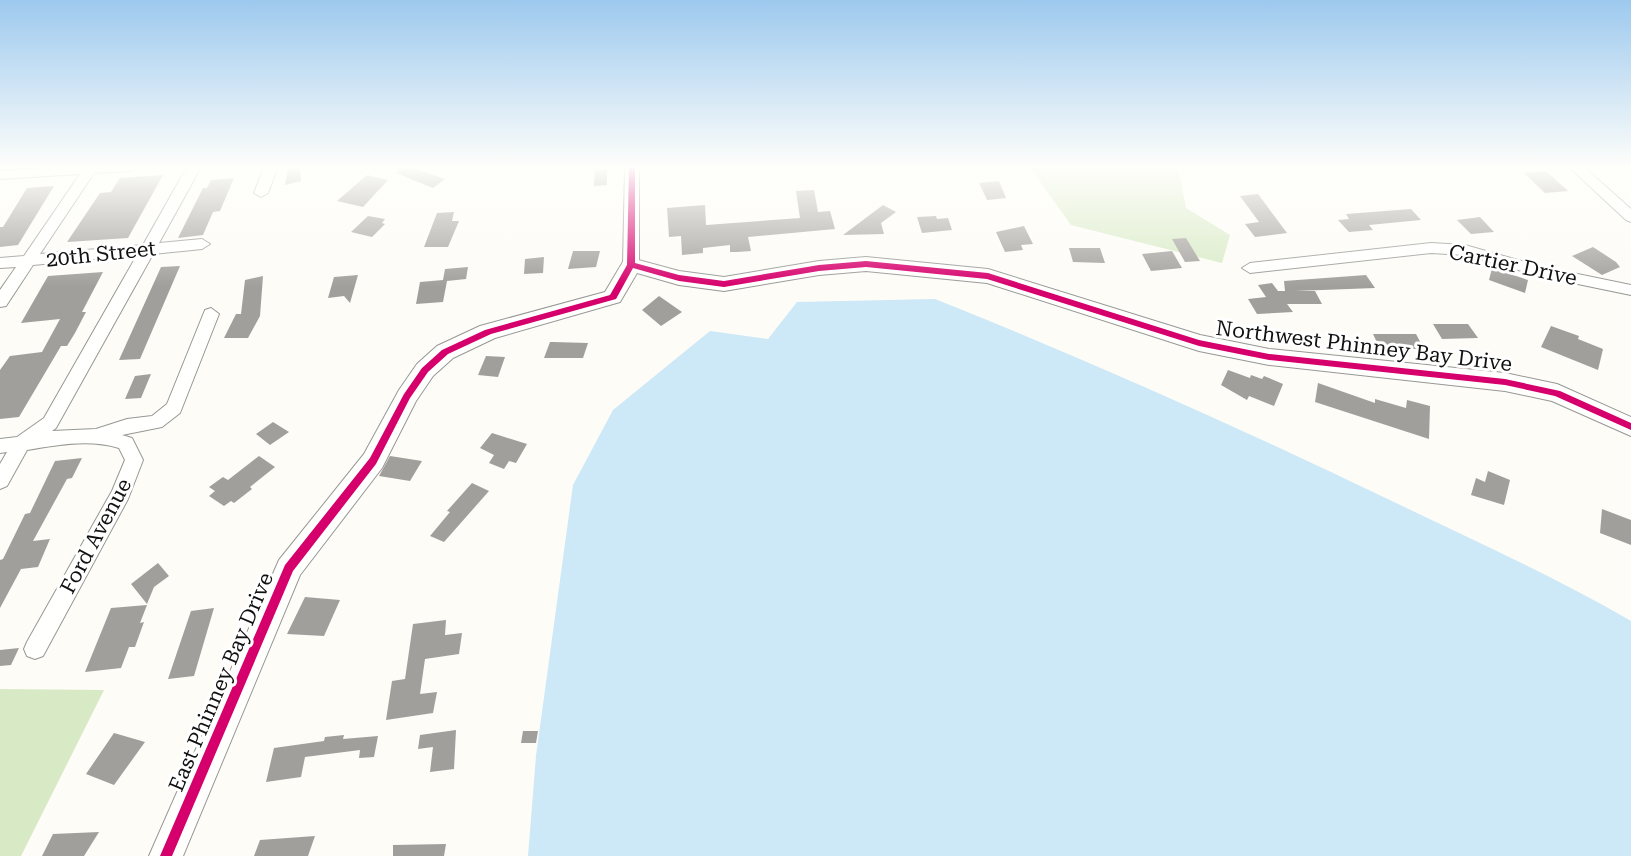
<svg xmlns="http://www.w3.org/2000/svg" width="1631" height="856" font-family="'Roboto Serif',serif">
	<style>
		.forest { fill: #d8eac5 }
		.water { fill: #cde8f7 }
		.building { fill: #a19f9c }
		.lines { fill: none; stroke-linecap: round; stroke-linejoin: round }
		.minor-casing { stroke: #979795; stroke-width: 2 }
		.tertiary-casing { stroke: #979795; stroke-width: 2 }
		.minor { fill: #fffffe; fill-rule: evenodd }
		.tertiary { fill: #fffffe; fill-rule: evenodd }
		.cycleway-casing { stroke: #fff; stroke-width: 4 }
		.cycleway { fill: #d6006c; fill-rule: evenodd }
		.labels { text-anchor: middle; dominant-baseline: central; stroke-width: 6; stroke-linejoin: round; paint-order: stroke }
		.street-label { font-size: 21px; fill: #111; stroke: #fff }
	</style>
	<rect width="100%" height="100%" fill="#fdfcf7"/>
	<path class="forest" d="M1024,167H1178L1186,208L1230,235L1222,263L1071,225L1034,173Z
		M0,689L104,690L21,856H0Z"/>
	<path class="water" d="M935,299C1091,361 1244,430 1396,503C1475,541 1555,577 1631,621V856H528L536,756L573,485L613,410L710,331L768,339L797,302Z"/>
	<path class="building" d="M300,167L301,181L285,185L288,168Z
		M399,167H410L445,179L433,188L396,173Z
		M607,169V185L594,186L595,170Z
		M1546,171L1568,191L1545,193L1524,173Z
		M163,175L128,238L67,242L100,193L111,192L120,178Z
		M367,175L388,180L363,207L337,201Z
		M234,178L220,211L213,212L203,235L178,238L203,188H207L211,180Z
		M999,181L1006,198L987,200L979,183Z
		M54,186L18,245L0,247V227H3L27,188Z
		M814,190L818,212L830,211L835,229L748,237L751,251L737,252H730V245L703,248V253L682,255L681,236L669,237L667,208L705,205L706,225L800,218L796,191Z
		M1258,194L1287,233L1255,237L1245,224L1259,222L1240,196Z
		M883,205L896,212L881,223L884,234L843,235Z
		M1411,209L1421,220L1369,225L1373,230L1349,232L1338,220L1349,219L1346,214Z
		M454,212L452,221H459L448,247H424L437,213Z
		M368,216L385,219L382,223L385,224L372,237L351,232Z
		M936,216L937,219L948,218L952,230L922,233L917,217Z
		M1480,217L1494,232L1471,234L1457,220Z
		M1024,226L1033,244L1021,245L1023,250L1005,252L996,232Z
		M1186,238L1200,261L1185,262L1172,239Z
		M1593,247L1616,262L1620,267L1602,275L1572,256Z
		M1069,248H1100L1105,263L1073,262Z
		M573,251H600L596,267L568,269Z
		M1172,251L1182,268L1151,271L1142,254Z
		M544,257L543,273L524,274L525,259Z
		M180,266L140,359L119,360L161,267Z
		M468,267L466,279L447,281L443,302L416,304L420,282L443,280L445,269Z
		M1492,268L1528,280L1525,293L1489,280Z
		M103,272L82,312H86L75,333L67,346H61L19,417L0,419V370L10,356L42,352L60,319L21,323L48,276Z
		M358,275L350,303L344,296L328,298L334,277Z
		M1366,275L1375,288L1295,291H1315L1322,304H1287L1293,312L1257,314L1248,299L1266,297L1258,285L1272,283L1278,291H1285L1284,281Z
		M263,276L260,316L248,338H224L236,314H241L245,280Z
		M659,296L682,312L661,326L642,310Z
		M1433,324H1468L1478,338L1442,339Z
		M1551,326L1579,336L1578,339L1603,349L1598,370L1541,347Z
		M1373,334H1416L1424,349H1380Z
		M550,342H553L588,343L583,358H544Z
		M486,356L505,357L498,377L478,375Z
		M1228,370L1250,378L1251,375L1262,379L1264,376L1283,384L1274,406L1249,396L1247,400L1221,385Z
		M151,374L141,398L125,399L135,376Z
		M1318,383L1375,403V399L1406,408L1407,400L1430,406L1429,439L1315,402Z
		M273,422L289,432L270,445L256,434Z
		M492,433L527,444L516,463L509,461L504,469L489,463L494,455L480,448Z
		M259,456L275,467L250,487L252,489L234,503L231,501L224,506L209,496L215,491L209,487L223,477L228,480Z
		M390,456L422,461L410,481L379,476Z
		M82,458L72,478L67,479L33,541L50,539L38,567L21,569L0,608V560L3,559L25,514L30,513L55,461Z
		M1488,471L1510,480L1504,505L1471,495L1476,478L1485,482Z
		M472,483L489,491L444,542L430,536L450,512L447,511Z
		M1602,509L1631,520V545L1600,533Z
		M158,563L169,576L154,587L147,604L131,584Z
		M305,597L340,600L324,636L287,634Z
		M147,605L140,623L144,622L135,647H129L121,668L85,672L111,608Z
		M214,608L194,676L168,679L191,611Z
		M446,620L445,635L462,633L459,654L425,659L420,694L437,692L433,713L386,720L392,681L405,679L413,624Z
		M19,648L11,665L0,666V650Z
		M456,730L454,769L430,772L433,747L418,749L420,735Z
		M523,731H538L536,743H521Z
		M114,733L145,742L114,785L86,774Z
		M344,735L343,739L378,736L374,757L359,758L360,750L305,757L301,777L266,782L274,748L324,741L325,737Z
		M99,832L84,856H42L53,834Z
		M315,836L308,856H254L260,840Z
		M446,844L444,856H393V845Z"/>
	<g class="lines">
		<defs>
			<path id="minor" d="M65,167H139L132,171L94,173L40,254L143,245L187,167H201L159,243L202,239L210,244L202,249L153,254L56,428L52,431L96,429L127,419L152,416L167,404L205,310L211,308L219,314L180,413L162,427L122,435L132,438L143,460L128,499L43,656L35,659L27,656L24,649L27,642L112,491L125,460L119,448C88,439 59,445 27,450L7,486L0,489V464L7,452L0,453V439L17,437L44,418L137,255L33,265L6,306L0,307V290L16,267L0,268V258L24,256L80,174L0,179V171Z
				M264,167H278L268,193L261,197L254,193Z
				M625,167H639V265L631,270L623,265Z
				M1569,167H1584L1631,209V222L1626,220Z
				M1431,243L1465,245L1539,266L1631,285V295L1539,276L1465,255L1431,253L1250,273L1242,268L1250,263Z"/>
			<path id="tertiary" d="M866,257L988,269L1200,335L1269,349L1505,373L1557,384L1631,417V436L1552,401L1505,391L1269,365L1199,351L987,283L866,271L819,275L724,291L679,285L637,273L620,302L495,338L453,358L433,376L416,401L382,468L300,575L183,856H149L279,560L364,454L399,390L417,364L437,346L480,326L605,292L624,260L631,258L679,271L724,277L819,261Z"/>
		</defs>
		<use href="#minor" class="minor-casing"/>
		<use href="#tertiary" class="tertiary-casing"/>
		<use href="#minor" class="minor"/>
		<use href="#tertiary" class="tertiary"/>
		<defs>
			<path id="cycleway" d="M629,167H635V263L679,275L724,281L819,265L866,261L988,273L1199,340L1269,354L1505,379L1560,391L1631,423V430L1555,396L1505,385L1269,360L1199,346L987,279L866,267L819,271L724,287L679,281L633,268L616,299L491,334L448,354L428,372L410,398L376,464L293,571L172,856H160L285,565L370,458L404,394L422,368L442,350L485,330L610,295L627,265Z"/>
		</defs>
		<use href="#cycleway" class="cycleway-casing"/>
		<use href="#cycleway" class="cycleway"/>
	</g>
	<linearGradient id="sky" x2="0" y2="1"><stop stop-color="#9dc9ee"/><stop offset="0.58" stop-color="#fefefb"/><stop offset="1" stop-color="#fefefb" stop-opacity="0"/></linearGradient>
	<rect width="1631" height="287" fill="url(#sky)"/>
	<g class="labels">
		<g class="street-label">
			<text transform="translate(101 254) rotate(-6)">20th Street</text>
			<text transform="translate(1513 265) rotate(12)">Cartier Drive</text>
			<text transform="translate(1364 346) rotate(7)">Northwest Phinney Bay Drive</text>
			<text transform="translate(96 536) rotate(-62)">Ford Avenue</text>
			<text transform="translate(221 682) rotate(-67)">East Phinney Bay Drive</text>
		</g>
	</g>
</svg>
